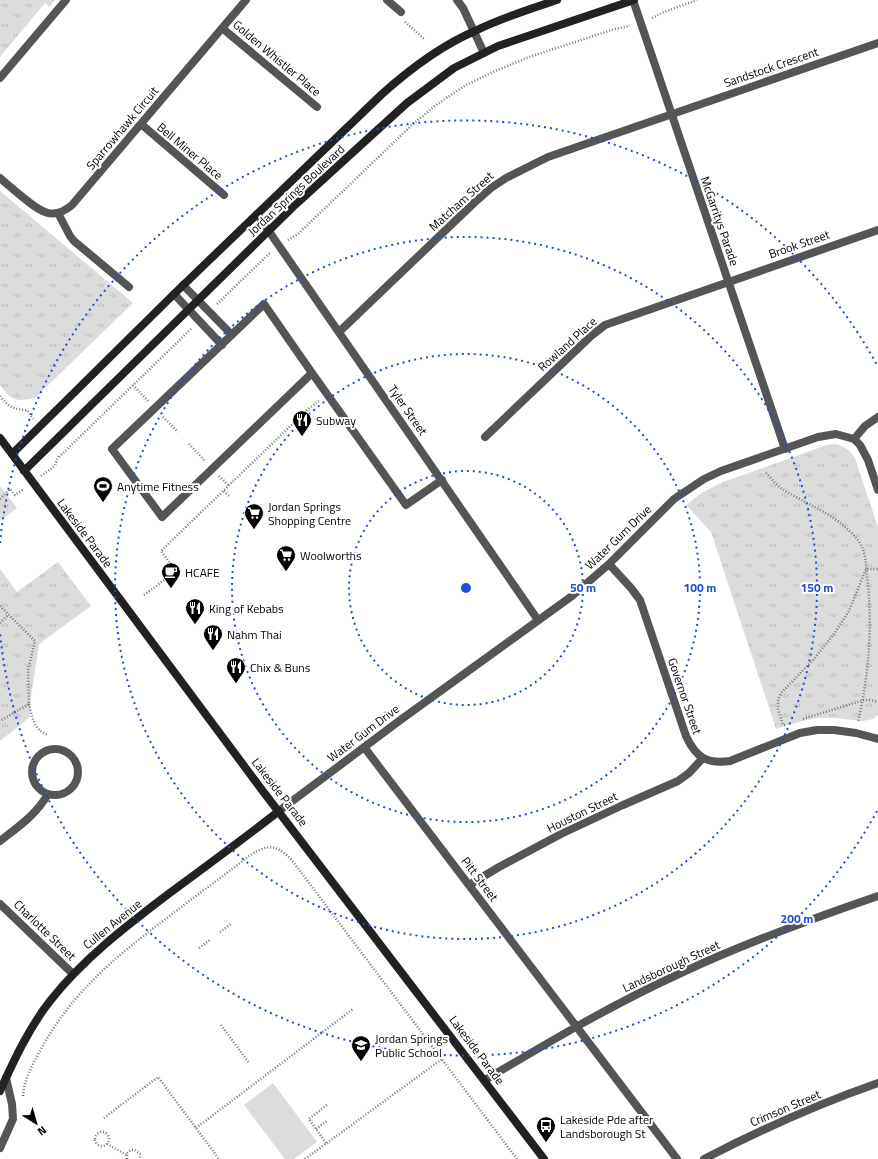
<svg xmlns="http://www.w3.org/2000/svg" width="878" height="1159" font-family="'Titillium Web',sans-serif">
	<style>
		.grass { fill: url(#grass-tufts) }
		.garden { fill: #dcdcdc }
		.lines { fill: none; stroke-linecap: round; stroke-linejoin: round }
		.path { stroke: #777; stroke-width: 2.5; stroke-dasharray: 1 2; stroke-linecap: butt }
		.lane { stroke: #555; stroke-width: 8 }
		.street { stroke: #555; stroke-width: 8 }
		.secondary { stroke: #222; stroke-width: 8 }
		.ring { fill: none; stroke: #1d4ed8; stroke-width: 2; stroke-dasharray: 2 4 }
		.labels { text-anchor: middle; dominant-baseline: central; stroke-width: 4; stroke-linejoin: round; paint-order: stroke }
		.street-label { font-size: 12px; fill: #000; stroke: #fff }
		.poi-label { font-size: 12px; fill: #000; stroke: #fff; text-anchor: start }
		.centre { fill: #1d4ed8; stroke: #fff; stroke-width: 2 }
		.ring-label { font-size: 12px; text-anchor: middle; font-weight: bold; fill: #1d4ed8; stroke: #fff; stroke-width: 4; stroke-linejoin: round; paint-order: stroke }
	</style>
	<defs>
		<pattern id="grass-tufts" width="24" height="20" patternUnits="userSpaceOnUse"><rect width="24" height="20" fill="#dcdcdc"/><path d="M3 7l-1-3M5 7V3M7 7l1-3M15 17l-1-3M17 17v-4M19 17l1-3" fill="none" stroke="#bbb"/></pattern>
	</defs>
	<rect width="100%" height="100%" fill="#fff"/>
	<path class="grass" d="M0,0H55L49,7L45,3L0,57Z
		M0,191L133,303L35,398C15,402 12,401 0,385Z
		M835,444C845,446 849,450 855,458L878,527V715L873,719L863,721L834,718H817L802,721L776,729L711,532L686,505L703,492L723,482L827,445Z
		M0,486L17,508L0,521Z
		M58,562L91,606L39,644L31,698L30,717L0,741V569L17,592Z"/>
	<path class="garden" d="M273,1083L317,1142L294,1159H285L244,1105Z"/>
	<g class="lines">
		<path class="path" d="M652,18L664,12L697,0
			M405,22L424,39
			M288,240L298,234L412,125L436,105L466,85L493,72L529,57L615,29L630,26
			M217,304L271,252
			M133,385L148,401
			M0,396C7,406 15,410 27,410L33,419
			M163,417L178,432
			M189,444L205,461
			M59,457L192,328
			M766,473C772,479 777,486 784,490C804,503 828,511 846,528C853,534 860,541 863,549C866,558 866,567 867,576C873,624 869,674 858,722
			M41,476L55,466L58,456
			M219,476L229,486
			M224,491L229,496
			M0,499L10,489L15,495L24,489
			M144,595L176,571L161,551L308,409L319,401
			M0,606L35,641L28,670L29,704L0,721
			M0,623L8,615
			M29,704C32,716 34,731 48,735
			M803,719L864,700H870L878,702
			M785,725H783L778,709V699L782,692L813,660L834,634L849,611L866,569H878
			M220,932L231,924
			M199,948L210,940
			M221,1025L249,1063
			M23,1096C24,1079 32,1066 40,1051C71,993 115,957 167,918C194,897 222,877 249,856C267,844 275,844 291,859L517,1159
			M104,1118L158,1077L219,1159
			M196,1128L353,1009
			M316,1129L328,1120
			M95 1139a7 7 0 1 1 14 0a7 7 0 1 1-14 0Z
			M326,1143L309,1119L328,1104
			M107,1144L127,1155
			M127,1159V1153L131,1150H135L140,1154V1159
			M305,1159L442,1059"/>
		<path class="lane" d="M183,285L232,335
			M174,294L222,345
			M312,373L162,517L112,449L264,304L312,373L406,505L442,480
			M576,1026L677,1159
			M0,1148L13,1119L12,1104L6,1078"/>
		<path class="street" d="M387,0L401,12
			M457,0L463,8L484,53
			M633,0L785,449
			M222,28L317,107
			M0,78L66,0
			M141,124L224,195
			M0,178C8,185 16,192 25,199C41,212 53,221 72,205L246,0
			M58,213L70,236L74,241L129,287
			M257,214L538,620
			M339,332L475,202L491,188L506,178L548,157L878,43
			M485,437L591,336L605,325L878,230
			M854,439L865,426L878,417
			M609,564L631,588L640,600L686,736C696,758 707,764 730,761L800,733L817,730H834L856,733L878,739
			M364,747L576,1026
			M32 772a23 23 0 1 1 46 0a23 23 0 1 1-46 0Z
			M279,811L399,721L572,596L609,564L674,499L704,479L721,471L818,437L836,434L854,439L860,445L868,460L878,490
			M0,841C18,827 36,815 48,794
			M469,885L499,867L561,834L623,805L678,781L689,773L702,759
			M0,904L73,974
			M485,1080C549,1042 613,1004 681,973C745,943 811,919 878,896
			M704,1159C760,1130 818,1104 878,1083"/>
		<path class="secondary" d="M0,438L262,790L544,1159
			M12,454L174,294L382,94C410,69 440,46 475,31C501,18 530,9 557,0
			M24,471L295,205L407,103L454,68L498,46L634,0
			M0,1091C14,1060 29,1028 50,1001C83,959 125,927 167,895C205,867 242,840 279,811"/>
	</g>
	<g class="ring">
		<circle cx="466" cy="588" r="117"/>
		<circle cx="466" cy="588" r="234"/>
		<circle cx="466" cy="588" r="351"/>
		<path d="M877 811A468 468 0 0 1 0 633M0 543A468 468 0 0 1 877 365"/>
	</g>
	<defs>
		<symbol id="restaurant-pin" viewBox="-11 -11 22 30"><path d="M0 17L-7.5 6A9.5 9.5 0 1 1 7.5 6Z" fill="#000" stroke="#fff"/><path d="M-5-6h1v4h1v-4h1v4h1v-4h1v5L-1.5 .5V6h-2V.5L-5-1ZM5-6V6H3V1.5H1.5Q1.5-4 5-6Z" fill="#fff"/></symbol>
		<symbol id="stadium-pin" viewBox="-11 -11 22 30"><path d="M0 17L-7.5 6A9.5 9.5 0 1 1 7.5 6Z" fill="#000" stroke="#fff"/><path d="M0-5a6.5 5 0 1 0 0 10a6.5 5 0 1 0 0-10ZM-3.5-1.8h7v3.6h-7Z" fill="#fff"/></symbol>
		<symbol id="supermarket-pin" viewBox="-11 -11 22 30"><path d="M0 17L-7.5 6A9.5 9.5 0 1 1 7.5 6Z" fill="#000" stroke="#fff"/><path d="M-6-5.5h2.5l.6 2H6L4.5 2H-2.5L-4.4-4H-6ZM-1.5 3.2a1.3 1.3 0 1 0 .1 0ZM3 3.2a1.3 1.3 0 1 0 .1 0Z" fill="#fff"/></symbol>
		<symbol id="cafe-pin" viewBox="-11 -11 22 30"><path d="M0 17L-7.5 6A9.5 9.5 0 1 1 7.5 6Z" fill="#000" stroke="#fff"/><path d="M-5.5-4.5H6V0H3Q3 3.5 0 3.5H-2.5Q-5.5 3.5-5.5 0ZM3-3.2v2h1.7v-2ZM-6 4.5H4V6H-6Z" fill="#fff"/></symbol>
		<symbol id="school-pin" viewBox="-11 -11 22 30"><path d="M0 17L-7.5 6A9.5 9.5 0 1 1 7.5 6Z" fill="#000" stroke="#fff"/><path d="M0-5L7-2L0 1L-7-2ZM-4 1L0 2.5L4 1V4Q0 6-4 4Z" fill="#fff"/></symbol>
		<symbol id="bus-pin" viewBox="-11 -11 22 30"><path d="M0 17L-7.5 6A9.5 9.5 0 1 1 7.5 6Z" fill="#000" stroke="#fff"/><path d="M-5-6H5V4H4V6H2V4H-2V6H-4V4H-5ZM-3.5-4V0h7V-4ZM-3.5 1.2v1.5H-2V1.2ZM2 1.2v1.5H3.5V1.2Z" fill="#fff"/></symbol>
	</defs>
	<g fill-rule="evenodd">
		<use href="#restaurant-pin" x="291" y="409" width="22" height="30"/>
		<use href="#stadium-pin" x="92" y="475" width="22" height="30"/>
		<use href="#supermarket-pin" x="243" y="502" width="22" height="30"/>
		<use href="#supermarket-pin" x="275" y="544" width="22" height="30"/>
		<use href="#cafe-pin" x="160" y="561" width="22" height="30"/>
		<use href="#restaurant-pin" x="184" y="597" width="22" height="30"/>
		<use href="#restaurant-pin" x="202" y="623" width="22" height="30"/>
		<use href="#restaurant-pin" x="225" y="656" width="22" height="30"/>
		<use href="#school-pin" x="350" y="1034" width="22" height="30"/>
		<use href="#bus-pin" x="535" y="1115" width="22" height="30"/>
	</g>
	<g class="labels">
		<g class="street-label">
			<text transform="translate(277 58) rotate(40)">Golden Whistler Place</text>
			<text transform="translate(771 67) rotate(-19)">Sandstock Crescent</text>
			<text transform="translate(122 128) rotate(-50)">Sparrowhawk Circuit</text>
			<text transform="translate(190 151) rotate(40)">Bell Miner Place</text>
			<text transform="translate(296 190) rotate(-43)">Jordan Springs Boulevard</text>
			<text transform="translate(461 201) rotate(-42)">Matcham Street</text>
			<text transform="translate(720 221) rotate(71)">McGarritys Parade</text>
			<text transform="translate(799 244) rotate(-19)">Brook Street</text>
			<text transform="translate(567 344) rotate(-42)">Rowland Place</text>
			<text transform="translate(408 410) rotate(55)">Tyler Street</text>
			<text transform="translate(85 533) rotate(53)">Lakeside Parade</text>
			<text transform="translate(618 537) rotate(-44)">Water Gum Drive</text>
			<text transform="translate(685 696) rotate(71)">Governor Street</text>
			<text transform="translate(363 733) rotate(-37)">Water Gum Drive</text>
			<text transform="translate(280 792) rotate(52)">Lakeside Parade</text>
			<text transform="translate(582 812) rotate(-26)">Houston Street</text>
			<text transform="translate(480 879) rotate(53)">Pitt Street</text>
			<text transform="translate(112 924) rotate(-39)">Cullen Avenue</text>
			<text transform="translate(45 930) rotate(44)">Charlotte Street</text>
			<text transform="translate(671 966) rotate(-25)">Landsborough Street</text>
			<text transform="translate(477 1050) rotate(53)">Lakeside Parade</text>
			<text transform="translate(785 1108) rotate(-23)">Crimson Street</text>
		</g>
		<g class="poi-label">
			<text x="316" y="420">Subway</text>
			<text x="117" y="486">Anytime Fitness</text>
			<text x="268" y="506">Jordan Springs<tspan x="268" dy="14">Shopping Centre</tspan></text>
			<text x="300" y="555">Woolworths</text>
			<text x="185" y="572">HCAFE</text>
			<text x="209" y="608">King of Kebabs</text>
			<text x="227" y="634">Nahm Thai</text>
			<text x="250" y="667">Chix &amp; Buns</text>
			<text x="375" y="1038">Jordan Springs<tspan x="375" dy="14">Public School</tspan></text>
			<text x="560" y="1119">Lakeside Pde after<tspan x="560" dy="14">Landsborough St</tspan></text>
		</g>
	</g>
	<circle cx="466" cy="588" r="6" class="centre"/>
	<g class="ring-label">
		<text x="583" y="592">50 m</text>
		<text x="700" y="592">100 m</text>
		<text x="817" y="592">150 m</text>
		<text x="797" y="923">200 m</text>
	</g>
	<g transform="translate(36 1123) rotate(143)" stroke="#ffffff" stroke-width="3" paint-order="stroke">
	<path d="M0-3L7 15L0 10L-7 15Z" fill="#000000"/>
	<text y="-6" font-size="11" font-weight="bold" text-anchor="middle" fill="#000000">N</text>
	</g>
</svg>
